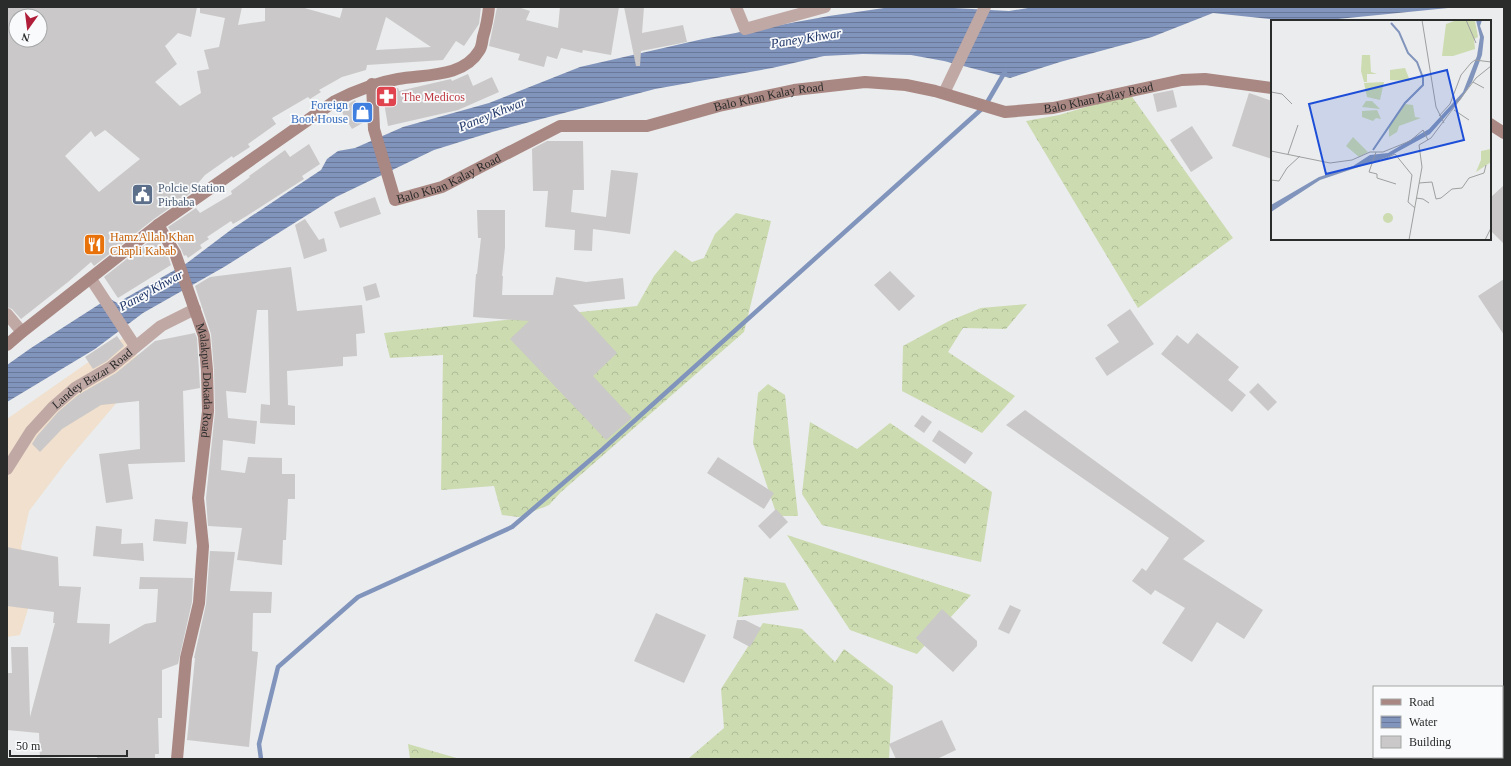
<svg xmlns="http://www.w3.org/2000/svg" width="1511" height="766" font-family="'Times New Roman',serif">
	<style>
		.commercial { fill: #f0e0cd }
		.forest { fill: url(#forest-crowns) }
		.water { fill: url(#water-rules) }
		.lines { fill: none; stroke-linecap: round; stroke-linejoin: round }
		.stream { stroke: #8194bc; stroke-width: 4.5 }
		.building { fill: #cac8c8; fill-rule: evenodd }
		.street { stroke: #c0a8a5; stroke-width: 12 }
		.secondary { stroke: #a98782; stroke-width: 12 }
		.labels { text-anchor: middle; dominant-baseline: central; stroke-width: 3.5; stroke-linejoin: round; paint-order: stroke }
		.health-label { font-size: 12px; fill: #be3a42; stroke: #f8fafb; text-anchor: start }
		.street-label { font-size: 12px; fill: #2a2b2b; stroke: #f8fafb }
		.shop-label { font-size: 12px; fill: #366cbe; stroke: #f8fafb; text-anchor: end }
		.service-label { font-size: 12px; fill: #4e5e75; stroke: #f8fafb; text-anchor: start }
		.food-label { font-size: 12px; fill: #c56008; stroke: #f8fafb; text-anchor: start }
		.water-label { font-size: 13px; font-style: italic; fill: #1f3568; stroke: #f8fafb }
		.inset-river { fill: none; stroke: #8194bc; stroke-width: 2 }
		.inset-road { fill: none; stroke: #9e9f9f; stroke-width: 1 }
		.view { fill: #1d4ed8; fill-opacity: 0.15; stroke: #1d4ed8; stroke-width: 2 }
		.inset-edge { fill: none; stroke: #2a2b2b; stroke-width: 2 }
	</style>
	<defs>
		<pattern id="forest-crowns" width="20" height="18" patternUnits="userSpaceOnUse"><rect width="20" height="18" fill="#ccdbb0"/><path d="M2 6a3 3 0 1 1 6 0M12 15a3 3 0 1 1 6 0" fill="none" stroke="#afbc98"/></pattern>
		<pattern id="water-rules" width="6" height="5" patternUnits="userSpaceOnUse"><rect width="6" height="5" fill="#8194bc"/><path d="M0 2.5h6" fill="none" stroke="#6a7999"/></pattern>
	</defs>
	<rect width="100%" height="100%" fill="#ebeced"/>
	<path class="commercial" d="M123,338L145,365L136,380L66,462L29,511L21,547L34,589L20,635L7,637V419Z"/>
	<path class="forest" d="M1130,94L1233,238L1138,308L1026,121L1059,115Z
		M736,213L771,221L744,332L561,492L549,505L519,517L502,515L494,486L441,490L443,355L390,358L384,333L637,306L654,276L675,250L692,262L704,258L715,234Z
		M1027,304L1006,329L963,328L948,352L1015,396L982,433L902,391L903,346L949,321L981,308Z
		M768,384L785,395L798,516H777L753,443L758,393Z
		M810,422L857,449L890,423L992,492L981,562L822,525L802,494Z
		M787,535L971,595L917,654L850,630Z
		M744,577L785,583L799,610L738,617Z
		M763,623L802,629L835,662L844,649L893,686L889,759H688L724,728L721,689Z
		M408,744L460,759H410Z"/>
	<path class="water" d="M891,7H935L1009,11L1034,7H1458L1318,21H1288L1213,13L1152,37L1060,62L1010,78L944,61L911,55L863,54L824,56L772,68L655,89L492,132L434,150L336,197L224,267L143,313L95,349L7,402V365L31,348L109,298L117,303L187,263L232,229L321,170L327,159L338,151L355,148L403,127L489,103L580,67L703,39L829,16Z"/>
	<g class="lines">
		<path class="stream" d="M261,759L259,744L278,667L358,597L512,527L603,449L985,106L1006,70"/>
	</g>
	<path class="building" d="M7,7H197L191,37L178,33L165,46L177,64L155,82L180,106L201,93L197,71L209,69L204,50L219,47L225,18L200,13V7H242L238,25L265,21V7H301L340,18L343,7H481L479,24L464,46L456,41L443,60L367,65L366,70L342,77L319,90L321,92L310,99L308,97L272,118L276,124L248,144L250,147L233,158L232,156L205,175L188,195L154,219L94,266L91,262L68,282L21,319L12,309L7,307ZM16,16H40V40H16ZM386,17L431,47L376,50ZM105,130L140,159L99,192L65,156L91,131L95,137Z
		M497,7H518L530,11L526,20L558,28L560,7H619L611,55L583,50L582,53L561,48L557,59L547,56L544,67L518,60L520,54L489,46Z
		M624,7H644L642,33L683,25L687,42L641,51L640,66H636Z
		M468,74L473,86L492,77L499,92L458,110L388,126L382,91L398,88L399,91L451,79L452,81Z
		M1173,90L1177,107L1157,112L1153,94Z
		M1249,93L1272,101V159L1232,146Z
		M355,100L366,121L352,129L340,109Z
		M1192,126L1213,158L1191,172L1170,140Z
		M547,141H583L584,190H573L571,212L606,217L611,170L638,173L630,234L593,229L592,251L574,250L575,230L545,227L548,191H533L532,149Z
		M309,144L320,164L302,176L304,179L245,217L233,224L231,221L207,237L209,239L200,245L202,248L188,258L186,255L184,256L181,249L168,227L196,208L200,213L232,194L231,191L250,177L249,176L285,150L290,157Z
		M1504,185V244L1490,230V198Z
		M375,197L381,214L340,228L334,212Z
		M477,210H505V247L502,276H503L502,295H553L556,277L586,282L623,278L625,299L573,305L617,353L593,376L632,418L606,440L510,339L529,321L473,317L476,274H477L481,238H478Z
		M305,219L319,240L324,238L327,251L304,259L295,225Z
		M156,236L168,256L171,265L118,298L104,277Z
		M291,267L297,311L362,305L365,333L356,334L357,356L343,357V366L287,371L288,405L295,406V425L260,423L261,404L270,405L268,310H257L246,393L226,391L228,418L257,421L255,444L223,440L221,470L245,473L248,457L282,458V474H295V499H288L286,540H283L282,565L237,560L242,528L208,526L206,498L215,412L214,370L211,334L195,286L210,277Z
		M890,271L915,296L899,311L874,285Z
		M1504,279V335L1478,296Z
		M376,283L380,297L366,301L363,287Z
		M1130,309L1154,344L1107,376L1095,358L1119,342L1107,325Z
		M195,333L197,338L200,388L183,391L185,462L128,464L133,499L106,503L99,454L140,449L139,401L101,405L62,429L40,452L32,444L37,436L58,412L78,395L116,373L155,341Z
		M1197,333L1239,367L1228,380L1246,395L1232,412L1161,354L1177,335L1188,344Z
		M117,336L124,346L107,361L93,369L85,357Z
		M1258,383L1277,402L1268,411L1249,392Z
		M1025,410L1205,541L1183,559L1263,610L1244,639L1217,622L1192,662L1162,643L1185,608L1155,590L1151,595L1132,581L1142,568L1146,571L1169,538L1006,425Z
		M922,415L932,422L924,433L914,426Z
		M939,430L973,453L965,464L932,441Z
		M718,457L774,493L764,509L707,473Z
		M776,509L788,522L770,539L758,526Z
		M155,519L188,522L186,544L153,541Z
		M96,526L122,529L121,544L143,543L144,561L93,556Z
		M7,547L58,557L59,586L81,587L77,623L110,624L109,644L145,624L156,622L158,589H139L140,577L193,578L192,602L178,664L162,670V718H158L159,754H155V759H97V756L40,758L39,733L7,730V673H12L11,647H28L30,717L55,623H53L54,612L7,606Z
		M210,551L235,552L230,591L272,592L271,613H253L252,651L258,652L249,747L187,740L195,658H194L206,604Z
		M1010,605L1021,610L1009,634L998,629Z
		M942,609L977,641V646L953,672L916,638Z
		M656,613L706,635L684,683L634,661Z
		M737,620H745L761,628L750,647L733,638Z
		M942,720L956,750L937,759H896L889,744Z"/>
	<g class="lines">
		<g class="street">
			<path d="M736,7L745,29L825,7"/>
			<path d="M944,93L985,7"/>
			<path d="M91,279L135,346"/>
			<path d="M7,314L22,332"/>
			<path id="s1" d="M7,469L31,431L53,407L75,388L111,367L161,326L195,309"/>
		</g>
		<g class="secondary">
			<path id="s2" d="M372,84L374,129L395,200L442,187L560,126H647L719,106L794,90L865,82L906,85L935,91L1005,112L1053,108L1182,80L1205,79L1272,88"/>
			<path d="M1490,124L1504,133"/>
			<path id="s3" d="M158,225L175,253L204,336L207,370L208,411L198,498L203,546L199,603L186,658L177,759"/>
			<path d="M7,345L22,332L158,225L335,101C355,91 375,83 398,79C424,74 463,78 479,51C482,47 482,42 483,37C486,27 488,18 489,7"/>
		</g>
	</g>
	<defs>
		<symbol id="pharmacy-square" viewBox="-11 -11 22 22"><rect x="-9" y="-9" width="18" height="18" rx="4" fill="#e0444e" stroke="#f8fafb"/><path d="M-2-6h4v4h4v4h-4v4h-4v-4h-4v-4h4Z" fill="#fff"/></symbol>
		<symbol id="shop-square" viewBox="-11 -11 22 22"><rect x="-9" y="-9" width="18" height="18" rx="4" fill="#3f7fe0" stroke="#f8fafb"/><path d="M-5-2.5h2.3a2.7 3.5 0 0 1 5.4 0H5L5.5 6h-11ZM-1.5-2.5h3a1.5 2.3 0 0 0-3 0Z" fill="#fff"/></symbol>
		<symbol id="civic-square" viewBox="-11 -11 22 22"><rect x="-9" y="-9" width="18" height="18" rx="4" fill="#5c6f8a" stroke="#f8fafb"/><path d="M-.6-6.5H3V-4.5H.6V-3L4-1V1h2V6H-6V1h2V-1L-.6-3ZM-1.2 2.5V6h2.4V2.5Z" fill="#fff"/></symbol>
		<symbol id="restaurant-square" viewBox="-11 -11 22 22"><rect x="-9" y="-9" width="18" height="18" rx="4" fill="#e8710a" stroke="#f8fafb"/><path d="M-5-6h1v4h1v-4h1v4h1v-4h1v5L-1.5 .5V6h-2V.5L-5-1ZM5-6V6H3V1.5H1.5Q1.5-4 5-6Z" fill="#fff"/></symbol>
	</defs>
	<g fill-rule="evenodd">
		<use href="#pharmacy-square" x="374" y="84" width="25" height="25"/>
		<use href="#shop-square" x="350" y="100" width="25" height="25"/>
		<use href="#civic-square" x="130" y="182" width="25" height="25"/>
		<use href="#restaurant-square" x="82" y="232" width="25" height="25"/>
	</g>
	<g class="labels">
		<g class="health-label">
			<text x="402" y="97">The Medicos</text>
		</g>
		<g class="street-label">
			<text stroke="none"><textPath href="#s2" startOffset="513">Balo Khan Kalay Road</textPath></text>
			<text stroke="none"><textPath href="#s2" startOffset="849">Balo Khan Kalay Road</textPath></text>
			<text stroke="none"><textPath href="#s2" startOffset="177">Balo Khan Kalay Road</textPath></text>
			<text stroke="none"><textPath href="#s1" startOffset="126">Landey Bazar Road</textPath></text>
			<text stroke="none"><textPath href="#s3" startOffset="165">Malakpur Dokada Road</textPath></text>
		</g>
		<g class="shop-label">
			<text x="348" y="105">Foreign<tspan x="348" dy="14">Boot House</tspan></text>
		</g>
		<g class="service-label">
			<text x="158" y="188">Polcie Station<tspan x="158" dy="14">Pirbaba</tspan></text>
		</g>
		<g class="food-label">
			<text x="110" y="237">HamzAllah Khan<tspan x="110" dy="14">Chapli Kabab</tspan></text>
		</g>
		<g class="water-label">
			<text transform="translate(806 38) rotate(-9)">Paney Khwar</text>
			<text transform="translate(492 114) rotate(-22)">Paney Khwar</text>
			<text transform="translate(151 290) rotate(-29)">Paney Khwar</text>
		</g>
	</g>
	<g transform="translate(1271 20)">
		<rect width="220" height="220" fill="#ebeced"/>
		<path d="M91,35H99L100,52L106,54H96V62H93L90,51ZM134,48L139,61L119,60V50ZM113,62L109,80L96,77L93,63ZM95,81H101L109,89L91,87ZM134,84L142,85L144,97L150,98L128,106L126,112L118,117V106ZM106,90L110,99L105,98L102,101L91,97V91ZM82,117L97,132L88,137L75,126ZM220,129V142L205,152L210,140V131Z" fill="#ccdbb0"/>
		<path d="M186,0L204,1L207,17L203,19L204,29L182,36H171L175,4ZM112 198a5 5 0 1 1 10 0a5 5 0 1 1-10 0Z" fill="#ccdbb0"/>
		<path d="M205,0H211L209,6L213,17L211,35L201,62L190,79L159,114L117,137L49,160L0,192V185L48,157L82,146L99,135L117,133L158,109L192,72L206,36L209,17Z" fill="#8194bc"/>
		<path class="inset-river" d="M102,130L134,83L152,65V58L146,42L137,33L128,12L120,3"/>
		<path class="inset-road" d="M151,0L165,87L173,103M195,0L205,23M202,62L213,68M0,72L11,74L21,84M183,90L198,100M168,96L179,84L190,55L200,43L204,40L220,42M0,131L59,143L81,140L99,132H112L139,121L152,110L157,120M105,132L98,152L106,154V158L125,164M17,134L27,105M111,140L124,134L141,155L137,182L144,188M0,160L8,161L16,148L29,136M148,163L161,162L165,179L170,178L181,169L191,168L198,158L213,153L215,145M145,178L152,179L158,183M138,220L151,147L148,125L160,118L205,58L220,46M214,220L220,208"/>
		<path class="view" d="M176,50L193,120L55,154L38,84Z"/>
		<rect width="220" height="220" class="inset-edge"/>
	</g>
	<rect width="1511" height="766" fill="none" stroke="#2a2b2b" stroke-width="16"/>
	<rect x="1373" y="686" width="130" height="72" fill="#f8fafb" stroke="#a6a7a8"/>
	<rect x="1381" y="699" width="20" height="6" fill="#a98782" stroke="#a6a7a8"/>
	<text x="1409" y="706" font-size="12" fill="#2a2b2b">Road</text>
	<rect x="1381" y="716" width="20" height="12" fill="url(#water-rules)" stroke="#a6a7a8"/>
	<text x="1409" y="726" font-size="12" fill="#2a2b2b">Water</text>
	<rect x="1381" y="736" width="20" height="12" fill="#cac8c8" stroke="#a6a7a8"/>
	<text x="1409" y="746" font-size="12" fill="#2a2b2b">Building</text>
	<g transform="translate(28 28) rotate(194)"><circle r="19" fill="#f8fafb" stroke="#a6a7a8"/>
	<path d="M0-3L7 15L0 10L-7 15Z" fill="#b01d39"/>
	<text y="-6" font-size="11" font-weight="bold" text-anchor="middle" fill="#2a2b2b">N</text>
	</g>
	<path d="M10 750v6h117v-6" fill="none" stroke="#2a2b2b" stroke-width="2"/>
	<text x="16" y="750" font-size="12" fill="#2a2b2b" stroke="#f8fafb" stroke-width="3" paint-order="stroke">50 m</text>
</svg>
